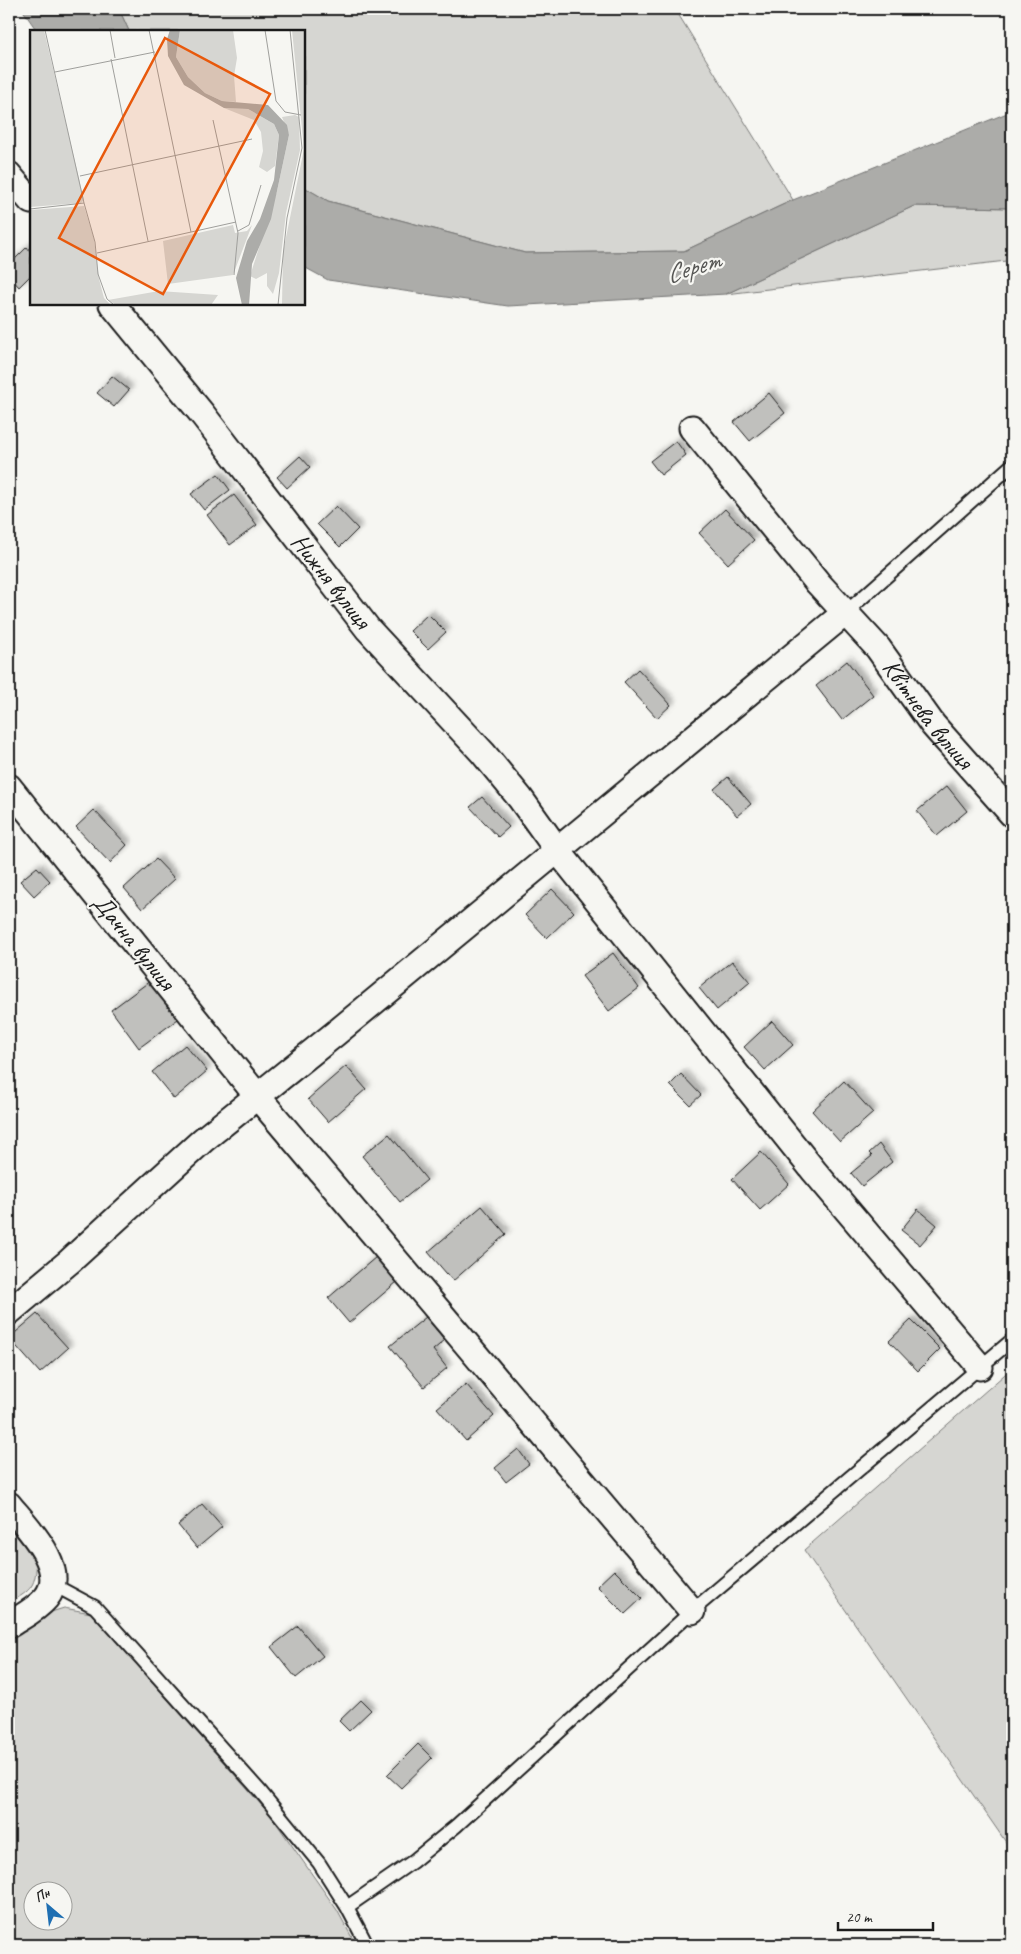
<svg xmlns="http://www.w3.org/2000/svg" width="1021" height="1954" font-family="Caveat,sans-serif">
	<style>
		.green { fill: #d6d6d2; stroke: #797977; fill-rule: evenodd }
		.water { fill: #acaca9; stroke: #727271 }
		.building { fill: #c0c0bd; stroke: #1c1c1c; filter: url(#shadow) }
		.lines { fill: none; stroke-linecap: round; stroke-linejoin: round }
		.service-casing { stroke: #1c1c1c; stroke-width: 16 }
		.minor-casing { stroke: #1c1c1c; stroke-width: 29 }
		.service { stroke: #f6f6f2; stroke-width: 12 }
		.minor { stroke: #f6f6f2; stroke-width: 25 }
		.labels { text-anchor: middle; dominant-baseline: central; stroke-width: 4.5; stroke-linejoin: round; paint-order: stroke }
		.street-label { font-size: 25px; fill: #1c1c1c; stroke: #f6f6f2 }
		.water-label { font-size: 26px; font-style: italic; fill: #565654; stroke: #f6f6f2 }
		.inset-road { fill: none; stroke: #9f9f9c; stroke-width: 1 }
		.view { fill: #e8590c; fill-opacity: 0.15; stroke: #e8590c; stroke-width: 2.5 }
		.inset-edge { fill: none; stroke: #1c1c1c; stroke-width: 2.5 }
	</style>
	<defs>
		<filter id="shadow"><feDropShadow dx="4.5" dy="-4.5" stdDeviation="2.5" flood-color="#0004"/></filter>
	</defs>
	<rect width="100%" height="100%" fill="#f6f6f2"/>
	<filter id="ink" filterUnits="userSpaceOnUse"><feTurbulence type="fractalNoise" baseFrequency=".02" numOctaves="2"/><feDisplacementMap in="SourceGraphic" scale="10" xChannelSelector="R" yChannelSelector="G"/><feConvolveMatrix kernelMatrix="1 2 1 2 8 2 1 2 1" color-interpolation-filters="sRGB"/></filter>
	<g filter="url(#ink)">
		<path class="green" d="M119,9H675L793,200L684,251L525,253L328,201L304,187V31H129Z
			M914,206L1012,208V265L1006,261L726,294Z
			M1012,1368V1851L804,1550Z
			M9,1526L37,1559C35,1587 33,1589 9,1603Z
			M64,1608L91,1613L272,1817L337,1910L356,1945H9V1634L32,1618ZM32,1892H62V1922H32Z"/>
		<path class="water" d="M22,9H119L129,31H37Z
			M1012,111V208L914,206L726,294L508,306L328,280L304,267V187L328,201L525,253L684,251L793,200Z"/>
		<path class="building" d="M27,247L31,252V275L19,287L9,276V265Z
			M112,376L129,390L114,407L97,393Z
			M769,393L785,413L750,441L734,422Z
			M676,441L686,455L661,475L650,461Z
			M300,456L310,467L287,488L277,477Z
			M218,474L230,490L204,510L191,494Z
			M234,495L257,525L230,545L207,515Z
			M336,506L358,529L340,547L317,524Z
			M725,509L754,540L728,564L699,533Z
			M428,614L446,632L428,649L410,631Z
			M847,661L873,695L842,720L816,686Z
			M638,669L671,705L657,718L624,682Z
			M728,777L751,804L737,816L714,789Z
			M947,786L967,811L937,836L917,811Z
			M482,797L509,827L498,837L470,807Z
			M94,810L127,845L110,863L76,827Z
			M156,859L175,879L142,909L124,888Z
			M37,867L50,881L34,896L20,881Z
			M552,889L574,912L547,938L525,915Z
			M613,953L639,988L609,1011L582,976Z
			M732,961L750,982L717,1010L699,988Z
			M150,981L178,1019L139,1048L111,1010Z
			M772,1021L793,1045L765,1070L744,1047Z
			M185,1045L207,1071L174,1099L152,1072Z
			M346,1066L366,1089L328,1122L308,1099Z
			M681,1074L701,1095L690,1105L670,1085Z
			M844,1081L873,1113L840,1142L812,1111Z
			M389,1134L427,1180L400,1202L362,1156Z
			M879,1144L892,1162L862,1186L851,1173L872,1156L869,1153Z
			M761,1152L789,1184L760,1210L732,1179Z
			M482,1206L506,1234L453,1281L428,1252Z
			M918,1209L937,1225L920,1245L901,1230Z
			M376,1257L397,1282L349,1323L328,1298Z
			M37,1314L68,1348L40,1373L9,1338Z
			M426,1317L445,1340L433,1350L447,1368L424,1387L390,1346Z
			M911,1320L940,1349L918,1371L889,1341Z
			M466,1384L494,1416L466,1441L437,1408Z
			M518,1449L529,1464L506,1482L495,1468Z
			M202,1504L222,1527L197,1548L178,1525Z
			M614,1570L642,1598L625,1614L597,1586Z
			M298,1626L323,1656L296,1678L271,1647Z
			M361,1700L371,1710L349,1731L339,1721Z
			M418,1744L432,1758L401,1788L387,1775Z"/>
		<g class="lines">
			<defs>
				<path id="service" d="M845,613L1012,465
					M52,1584L95,1607L260,1791L319,1863L347,1907L367,1945
					M347,1907L412,1862L456,1826L692,1611L1012,1340"/>
				<g id="minor">
					<path d="M9,175L31,201"/>
					<path d="M112,304L203,415L368,629L483,753L520,798L558,851L814,1171L980,1367"/>
					<path id="s1" d="M692,428L818,583L878,648L933,725L1012,814"/>
					<path d="M9,787L258,1097L692,1611"/>
					<path d="M9,1312L70,1261L203,1140L336,1033L845,613"/>
					<path d="M9,1505C26,1526 70,1569 46,1598C36,1610 21,1617 9,1625"/>
				</g>
			</defs>
			<use href="#service" class="service-casing"/>
			<use href="#minor" class="minor-casing"/>
			<use href="#service" class="service"/>
			<use href="#minor" class="minor"/>
		</g>
	</g>
	<g class="labels">
		<g class="street-label">
			<text transform="translate(331 581) rotate(52)">Нижня вулиця</text>
			<text stroke="none"><textPath href="#s1" startOffset="371">Квітнева вулиця</textPath></text>
			<text transform="translate(134 942) rotate(51)">Дачна вулиця</text>
		</g>
		<g class="water-label">
			<text transform="translate(693 267) rotate(-17)">Серет</text>
		</g>
	</g>
	<g transform="translate(30 30)">
		<rect width="275" height="275" fill="#f6f6f2"/>
		<path d="M0,0H14L54,170L51,173L0,177ZM150,0H203L207,28L204,46L206,72L192,71L175,63L158,47L146,27ZM262,0H275V275H252L253,222L274,119ZM194,78L218,79L244,94L249,105L245,136L237,142L229,137L233,121L231,102L224,90ZM265,85L269,87L270,120L256,183L249,243L243,264L237,256V243L226,249L220,246L247,161L259,105L252,87ZM54,176L64,209L69,249L74,268L81,275H0V180ZM203,195L205,203L217,201L222,195L203,245L138,254L133,211ZM129,261L188,265L181,275H86L78,270Z" fill="#d6d6d2"/>
		<path d="M140,0H150L146,27L158,47L175,63L192,71L238,75L257,95L259,105L241,189L222,234L219,275H212L206,248L217,211L230,189L244,150L249,105L244,94L218,79L194,78L154,55L138,26L137,9Z" fill="#acaca9"/>
		<path class="inset-road" d="M15,0L54,173M80,0L85,28M119,0L161,202M235,0L246,71L255,82L271,85M81,29L118,211M25,42L125,22M183,90L208,203L204,245M50,146L222,109M54,173L65,212L68,244L77,269L84,275M0,179L54,173M208,201L219,195L231,155M67,223L206,192M248,275L257,188L272,118L260,0"/>
		<path class="view" d="M135,8L240,64L133,264L29,208Z"/>
		<rect width="275" height="275" class="inset-edge"/>
	</g>
	<rect width="1021" height="1954" fill="none" stroke="#f6f6f2" stroke-width="30"/>
	<rect x="15" y="15" width="991" height="1924" fill="none" stroke="#1c1c1c" stroke-width="2" filter="url(#ink)"/>
	<g transform="translate(48 1906) rotate(332)"><circle r="24" fill="#f6f6f2" stroke="#9f9f9c"/>
	<path d="M0-4L9 19L0 12L-9 19Z" fill="#1f6fb2"/>
	<text y="-8" font-size="14" font-weight="bold" text-anchor="middle" fill="#1c1c1c">Пн</text>
	</g>
	<path d="M838 1922v8h95v-8" fill="none" stroke="#1c1c1c" stroke-width="2.5"/>
	<text x="846" y="1922" font-size="15" fill="#1c1c1c" stroke="#f6f6f2" stroke-width="4" paint-order="stroke">20 m</text>
</svg>
